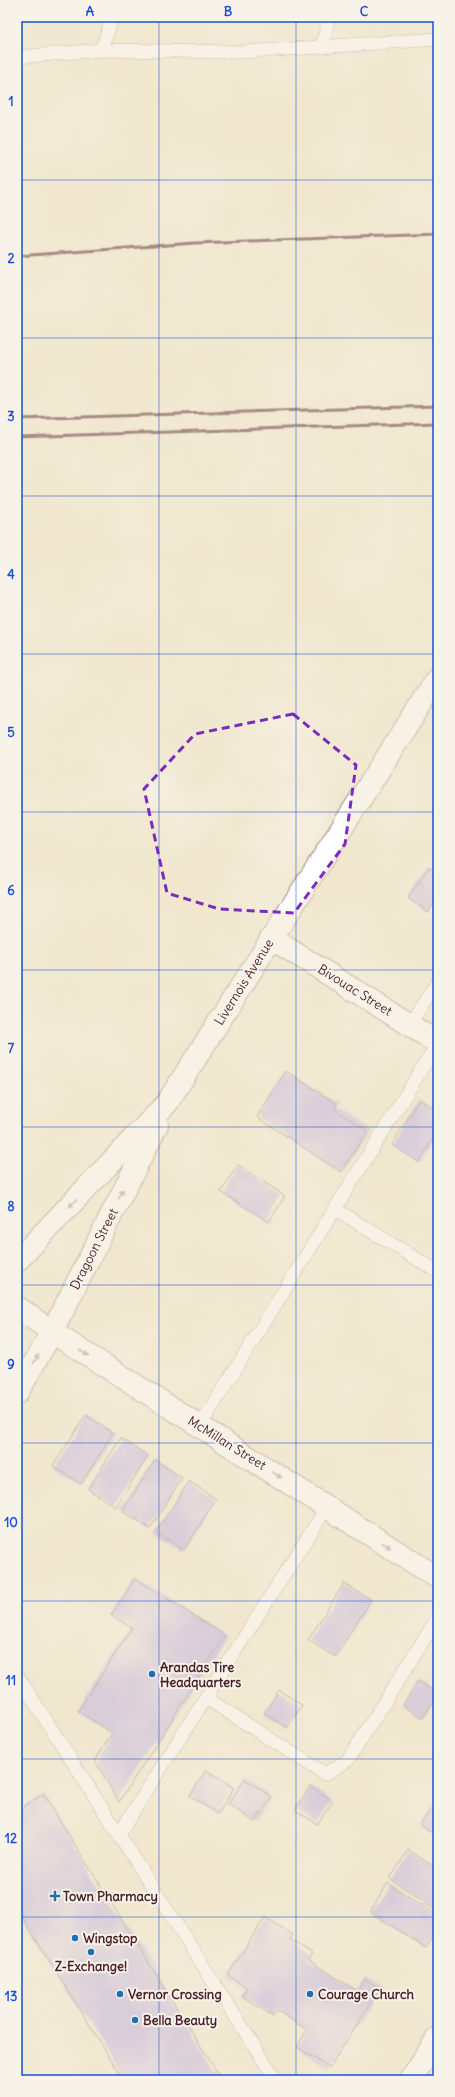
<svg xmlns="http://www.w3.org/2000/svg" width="455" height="2097" font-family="Delius,sans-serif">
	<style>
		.building { fill: #bbafe6 }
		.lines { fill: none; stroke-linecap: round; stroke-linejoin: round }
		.service-casing { stroke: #9e837d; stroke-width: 14 }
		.minor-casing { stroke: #9e837d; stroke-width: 24 }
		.secondary-casing { stroke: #9e837d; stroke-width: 24 }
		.service { stroke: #fff; stroke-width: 13 }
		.minor { stroke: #fff; stroke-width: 22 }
		.secondary { stroke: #fff; stroke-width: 22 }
		.rail { stroke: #4a1f2b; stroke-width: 3 }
		.oneway { fill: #ae9aa0 }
		.marked { fill: none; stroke: #7b2cbf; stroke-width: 3; stroke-dasharray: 8 5; stroke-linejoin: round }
		.grid { fill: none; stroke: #1d4ed8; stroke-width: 1; stroke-opacity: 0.55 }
		.poi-dot { fill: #1f6fb2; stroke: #f7f3e8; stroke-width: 1.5 }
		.labels { text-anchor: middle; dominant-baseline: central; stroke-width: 4; stroke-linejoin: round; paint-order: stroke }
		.street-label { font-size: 13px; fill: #4a1f2b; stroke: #f7f3e8 }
		.poi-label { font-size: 13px; font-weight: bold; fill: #4a1f2b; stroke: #f7f3e8; text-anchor: start }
		.neatline { fill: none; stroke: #1d4ed8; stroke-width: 1.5 }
		.grid-label { font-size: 13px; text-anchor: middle; font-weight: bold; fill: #1d4ed8 }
	</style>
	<rect width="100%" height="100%" fill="#f7f3e8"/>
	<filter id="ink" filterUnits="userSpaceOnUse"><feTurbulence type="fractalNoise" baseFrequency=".025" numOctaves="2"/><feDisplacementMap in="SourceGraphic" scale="8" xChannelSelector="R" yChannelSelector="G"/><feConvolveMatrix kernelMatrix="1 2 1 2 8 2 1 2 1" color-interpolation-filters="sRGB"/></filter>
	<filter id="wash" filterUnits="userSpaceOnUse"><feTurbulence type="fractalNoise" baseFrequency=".012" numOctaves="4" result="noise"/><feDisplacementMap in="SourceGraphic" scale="16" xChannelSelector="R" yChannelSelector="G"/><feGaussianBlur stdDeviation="0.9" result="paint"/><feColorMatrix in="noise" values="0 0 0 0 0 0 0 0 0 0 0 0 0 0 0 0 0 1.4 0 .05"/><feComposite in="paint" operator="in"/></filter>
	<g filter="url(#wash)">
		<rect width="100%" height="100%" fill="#f1e7cf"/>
		<g id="blocks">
			<path class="building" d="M429,867L438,874V898L428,912L408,898Z
				M286,1071L337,1104L334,1109L368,1131L341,1172L257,1117Z
				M419,1099L438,1111V1131L419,1162L392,1145Z
				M238,1165L285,1196L269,1222L221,1192Z
				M86,1415L113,1433L81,1484L53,1466Z
				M121,1438L148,1456L116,1507L88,1489Z
				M155,1460L182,1478L150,1529L123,1511Z
				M189,1481L216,1499L184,1550L156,1532Z
				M135,1578L225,1636L119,1802L95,1761L112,1733L78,1711L132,1628L111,1615Z
				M344,1583L371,1600L335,1657L308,1640Z
				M418,1681L438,1694L423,1718L403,1705Z
				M279,1690L302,1705L287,1728L264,1713Z
				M206,1770L234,1788L218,1814L190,1796Z
				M245,1779L272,1797L255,1822L228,1804Z
				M310,1786L333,1801L317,1824L295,1810Z
				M44,1794L59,1819L222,2080H124L17,1909V1824L24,1806Z
				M436,1802L438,1803V1837L420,1825Z
				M408,1850L438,1869V1910L390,1879Z
				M388,1883L438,1915V1929L426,1948L370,1912Z
				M265,1917L293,1935L290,1940L312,1954L308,1960L357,1991L365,1979L380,1989L329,2068L297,2047L307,2030L277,2010L273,2016L242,1996L247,1988L228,1975Z"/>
		</g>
	</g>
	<g filter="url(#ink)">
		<use href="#blocks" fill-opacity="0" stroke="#9e837d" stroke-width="1"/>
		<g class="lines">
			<defs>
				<path id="service" d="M322,47L329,17
					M101,50L113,17
					M17,57L101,50L244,52L438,39
					M409,1025L438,981
					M335,1209L438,1272
					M200,1426L438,1043
					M17,1675L276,2080
					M206,1698L325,1774L348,1760L438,1617
					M17,1703L23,1684
					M119,1834L327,1507"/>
				<path id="minor" d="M271,938L438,1043
					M17,1307L52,1332L438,1578
					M411,2080L438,2037"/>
				<path id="secondary" d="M17,1261L167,1103L438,677
					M17,1393L52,1332L157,1125"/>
			</defs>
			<use href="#service" class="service-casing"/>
			<use href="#minor" class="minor-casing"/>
			<use href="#secondary" class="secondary-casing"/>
			<use href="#service" class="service"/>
			<use href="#minor" class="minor"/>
			<use href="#secondary" class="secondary"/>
			<path class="rail" d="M17,256L195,243L438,234
				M17,419L438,406
				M17,437L438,423"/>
		</g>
		<defs><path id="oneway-solid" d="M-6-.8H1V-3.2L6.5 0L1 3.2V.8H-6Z"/></defs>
		<g class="oneway">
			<use href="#oneway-solid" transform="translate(121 1194) rotate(-63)"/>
			<use href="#oneway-solid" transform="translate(73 1203) rotate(134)"/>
			<use href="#oneway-solid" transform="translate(84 1353) rotate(33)"/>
			<use href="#oneway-solid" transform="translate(36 1359) rotate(-61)"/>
			<use href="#oneway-solid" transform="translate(277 1475) rotate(33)"/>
			<use href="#oneway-solid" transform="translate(386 1545) rotate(32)"/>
		</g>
	</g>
	<path d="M0 0H455V2097H0ZM293,714L356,765L345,844L294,913L219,909L167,893L144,789L195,734Z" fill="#f1e7cf" fill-opacity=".55" fill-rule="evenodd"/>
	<path class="marked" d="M293,714L356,765L345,844L294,913L219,909L167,893L144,789L195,734Z"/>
	<path class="grid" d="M159,17V2080M296,17V2080M17,180H438M17,338H438M17,496H438M17,654H438M17,812H438M17,970H438M17,1127H438M17,1285H438M17,1443H438M17,1601H438M17,1759H438M17,1917H438"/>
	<g class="poi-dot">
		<circle cx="152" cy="1674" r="4"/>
		<path d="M53 1890h4v4h4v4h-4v4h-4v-4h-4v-4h4z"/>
		<circle cx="75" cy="1938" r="4"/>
		<circle cx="91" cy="1952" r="4"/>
		<circle cx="120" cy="1994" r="4"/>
		<circle cx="310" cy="1994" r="4"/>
		<circle cx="135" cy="2020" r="4"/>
	</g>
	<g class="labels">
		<g class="street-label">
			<text transform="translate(244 982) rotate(-58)">Livernois Avenue</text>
			<text transform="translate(355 990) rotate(32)">Bivouac Street</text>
			<text transform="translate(94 1249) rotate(-63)">Dragoon Street</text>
			<text transform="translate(227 1443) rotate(32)">McMillan Street</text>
		</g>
		<g class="poi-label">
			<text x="160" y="1667">Arandas Tire<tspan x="160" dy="15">Headquarters</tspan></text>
			<text x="63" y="1896">Town Pharmacy</text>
			<text x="83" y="1938">Wingstop</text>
			<text x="91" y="1966" text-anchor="middle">Z-Exchange!</text>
			<text x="128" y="1994">Vernor Crossing</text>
			<text x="318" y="1994">Courage Church</text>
			<text x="143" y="2020">Bella Beauty</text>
		</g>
	</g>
	<rect width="455" height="2097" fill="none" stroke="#f7f3e8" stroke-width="44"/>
	<rect x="22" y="22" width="411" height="2053" class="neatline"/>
	<g class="grid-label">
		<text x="90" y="16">A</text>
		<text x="228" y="16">B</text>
		<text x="364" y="16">C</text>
		<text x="11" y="106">1</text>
		<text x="11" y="263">2</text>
		<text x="11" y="421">3</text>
		<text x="11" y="579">4</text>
		<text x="11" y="737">5</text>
		<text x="11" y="895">6</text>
		<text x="11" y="1053">7</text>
		<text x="11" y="1211">8</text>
		<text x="11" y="1369">9</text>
		<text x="11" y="1527">10</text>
		<text x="11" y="1685">11</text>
		<text x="11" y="1843">12</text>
		<text x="11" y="2001">13</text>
	</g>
</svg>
